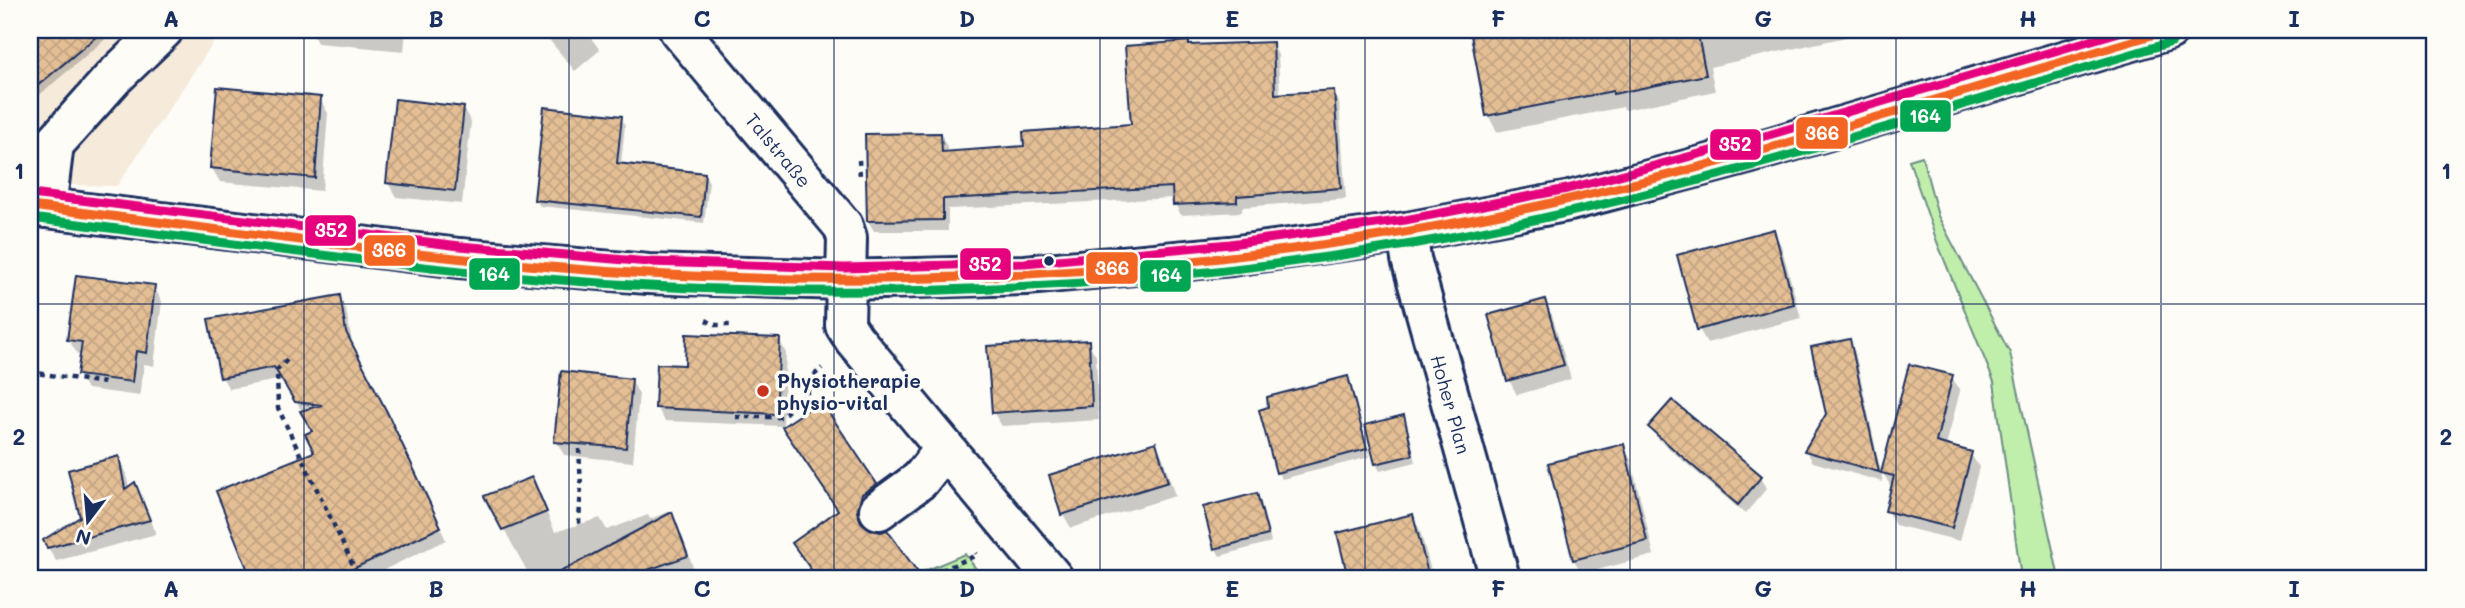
<svg xmlns="http://www.w3.org/2000/svg" width="2465" height="608" font-family="Mali,sans-serif">
	<style>
		.built { fill: #f6eada }
		.grass { fill: #c0eeab; stroke: #6e8e84; stroke-width: 2 }
		.garden { fill: url(#garden-furrows); stroke: #6e8e84; stroke-width: 2 }
		.shadow { fill: #0003 }
		.building { fill: url(#building-cross-hatch); stroke: #1b2f5e; stroke-width: 2 }
		.lines { fill: none; stroke-linecap: round; stroke-linejoin: round }
		.minor-casing { stroke: #1b2f5e; stroke-width: 44 }
		.path { stroke: #1b2f5e; stroke-width: 4.5; stroke-dasharray: 5 5; stroke-linecap: butt }
		.minor { stroke: #fdfcf7; stroke-width: 38 }
		.bus-1-casing { stroke: #fdfcf7; stroke-width: 14 }
		.bus-2-casing { stroke: #fdfcf7; stroke-width: 14 }
		.bus-3-casing { stroke: #fdfcf7; stroke-width: 14 }
		.bus-1 { stroke: #f26522; stroke-width: 9 }
		.bus-2 { stroke: #00a651; stroke-width: 9 }
		.bus-3 { stroke: #e5007d; stroke-width: 9 }
		.grid { fill: none; stroke: #1b2f5e; stroke-width: 2; stroke-opacity: 0.55 }
		.bus-dot { fill: #1b2f5e; stroke: #fdfcf7; stroke-width: 2.5 }
		.poi-dot { fill: #c8321e; stroke: #fdfcf7; stroke-width: 2.5 }
		.labels { text-anchor: middle; dominant-baseline: central; stroke-width: 7; stroke-linejoin: round; paint-order: stroke }
		.street-label { font-size: 19px; fill: #1b2f5e; stroke: #fdfcf7 }
		.poi-label { font-size: 19px; font-weight: bold; fill: #1b2f5e; stroke: #fdfcf7; text-anchor: start }
		.line-badge { stroke: #fdfcf7; stroke-width: 2.5 }
		.badge-label { font-size: 19px; text-anchor: middle; font-weight: bold; fill: #fff }
		.neatline { fill: none; stroke: #1b2f5e; stroke-width: 2.5 }
		.grid-label { font-size: 23px; text-anchor: middle; font-weight: bold; fill: #1b2f5e }
	</style>
	<defs>
		<pattern id="garden-furrows" width="10" height="10" patternUnits="userSpaceOnUse" patternTransform="scale(1.75)"><rect width="10" height="10" fill="#c0eeab"/><path d="M-1 1l2-2M0 10L10 0M9 11l2-2" fill="none" stroke="#a4cc96"/></pattern>
		<pattern id="building-cross-hatch" width="8" height="8" patternUnits="userSpaceOnUse" patternTransform="scale(1.75)"><rect width="8" height="8" fill="#e4bf95"/><path d="M0 0l8 8M0 8l8-8" fill="none" stroke="#c3a483"/></pattern>
	</defs>
	<rect width="100%" height="100%" fill="#fdfcf7"/>
	<filter id="ink" filterUnits="userSpaceOnUse"><feTurbulence type="fractalNoise" baseFrequency=".0143" numOctaves="2"/><feDisplacementMap in="SourceGraphic" scale="14" xChannelSelector="R" yChannelSelector="G"/><feConvolveMatrix kernelMatrix="1 2 1 2 8 2 1 2 1" color-interpolation-filters="sRGB"/></filter>
	<g filter="url(#ink)">
		<path class="built" d="M30,30H222L117,186L30,184Z"/>
		<path class="grass" d="M1922,156L1938,216L2010,353L2059,578H2021L1994,382L1937,242L1909,160Z"/>
		<path class="garden" d="M965,554L983,578H908Z"/>
		<path class="shadow" d="M30,30H116L30,103Z
			M313,30H406L404,51L317,43L313,35Z
			M541,30H585L600,50L575,71Z
			M1472,30H1878L1710,67L1715,91L1625,110L1623,107L1497,132L1488,115Z
			M1188,43L1190,47L1272,44L1278,55L1280,96L1333,91L1339,102L1346,199L1242,207V212L1181,215L1175,204V198L948,209V231H874L868,221L940,135L947,146V153L1026,148L1133,126Z
			M320,99L328,113L322,191L220,182L212,168Z
			M463,108L471,122L462,204L396,197L388,183Z
			M621,118L625,125L621,165L704,174L709,182L704,223L540,206L535,199Z
			M1773,231L1781,245L1801,318L1707,343L1699,329Z
			M154,287L162,301L154,366L144,364L140,396L87,389L79,375L82,354H77L69,340Z
			M339,297L346,310L353,347L394,428L446,540L367,578H253L218,492L316,453L314,432L283,379L229,389L222,377Z
			M1544,301L1552,315L1571,379L1517,395L1509,380Z
			M779,339L786,353L783,426L665,421L657,408L686,366Z
			M1849,341L1855,352L1883,482L1813,462L1806,451L1828,414Z
			M1088,342L1096,356L1099,420L1002,426L993,412Z
			M1952,377L1960,391L1946,446L1970,453L1979,467L1960,541L1895,525L1887,511L1891,487L1883,473Z
			M1347,378L1351,386L1370,457L1282,479L1277,472Z
			M631,380L639,394L633,462L564,455L556,441Z
			M820,404L881,495L867,505L862,524L902,555L869,578H817L800,554L840,511Z
			M1403,417L1407,425L1416,462L1380,471L1376,464Z
			M1651,427L1761,478L1767,488L1745,514L1657,438Z
			M1155,444L1163,458L1175,496L1071,528L1063,514Z
			M1623,446L1631,460L1654,555L1582,574L1574,560Z
			M119,458L126,472L129,488L135,484L142,498L156,534L56,561L48,547L82,517Z
			M532,479L555,532L600,518L607,530L648,515L650,519L671,511L677,522L693,567L661,578H531L486,497Z
			M1256,495L1261,502L1271,542L1220,556L1216,549L1205,508Z
			M1412,516L1420,530L1433,578H1350L1339,534Z"/>
		<path class="building" d="M30,30H104L30,92Z
			M1470,30H1697L1706,75L1613,94V91L1486,116Z
			M1189,41V45L1273,42L1275,94L1334,90L1341,188L1237,196V202L1173,205L1172,187L943,199V220L867,221L865,134L941,133L942,152L1024,146L1023,132L1131,124L1125,46Z
			M217,87L321,97L315,178L210,168Z
			M395,99L464,107L455,191L386,183Z
			M544,107L622,116L617,163L705,173L701,217L534,200Z
			M1774,229L1794,304L1697,330L1677,255Z
			M76,275L155,285L147,353L136,351L132,382L77,375L82,342L67,340Z
			M340,295L346,332L388,414L441,527L334,578H251L216,491L314,452L305,434L312,431L300,411L322,405L295,402L274,367L220,378L208,319Z
			M1545,299L1564,365L1507,381L1488,315Z
			M686,334L780,338L776,414L655,408L657,364L685,365Z
			M1850,339L1879,472L1804,451L1826,414L1811,347Z
			M1089,340L1092,406L992,413L987,346Z
			M1909,364L1953,375L1936,442L1972,452L1952,528L1885,511L1894,476L1881,473Z
			M561,371L632,379L626,448L554,442Z
			M1348,376L1367,449L1276,473L1259,410L1268,407L1267,397Z
			M1672,400L1762,476L1738,505L1648,427Z
			M821,401L877,484L862,494L857,512L861,522L871,530L881,532L887,530L922,578H817L792,543L838,510L782,427Z
			M1404,415L1413,455L1375,464L1365,425Z
			M1156,442L1168,482L1061,515L1049,475Z
			M1624,444L1647,541L1573,560L1548,463Z
			M119,456L125,489L135,482L150,520L47,548L43,540L80,517L68,470Z
			M532,477L547,512L502,530L484,496Z
			M1257,493L1268,535L1214,549L1203,507Z
			M672,512L688,556L625,578H549Z
			M1413,514L1429,578H1348L1337,533Z"/>
		<g class="lines">
			<defs>
				<g id="minor">
					<path id="s1" d="M679,30L843,226L847,238L845,325L854,339L1053,578"/>
					<path d="M30,206L459,258L648,274L845,280L1026,275L1231,256L1407,232L1570,201L1751,153L2169,30"/>
					<path d="M46,208L54,144L113,78L163,30"/>
					<path id="s2" d="M1407,232L1411,259L1500,578"/>
					<path d="M879,510L920,480L944,450"/>
				</g>
			</defs>
			<use href="#minor" class="minor-casing"/>
			<path class="path" d="M859,160L860,177
				M706,320L715,325H732
				M287,360L277,370L278,408L354,567
				M30,372L105,383
				M736,417H781L807,394L812,377L822,368
				M579,449L581,486L579,522L581,527
				M923,578L977,555L976,553"/>
			<use href="#minor" class="minor"/>
			<defs>
				<path id="bus-1" d="M30,206C236,231 442,262 648,274C901,288 1161,274 1410,231C1668,187 1918,104 2169,30"/>
				<path id="bus-2" d="M30,218C235,243 443,275 649,286C904,300 1161,286 1412,244C1671,199 1921,116 2172,42"/>
				<path id="bus-3" d="M31,194L460,246L649,262L845,268L1025,263L1230,244L1405,220L1567,189L1748,141L2126,30"/>
			</defs>
			<use href="#bus-1" class="bus-1-casing"/>
			<use href="#bus-2" class="bus-2-casing"/>
			<use href="#bus-3" class="bus-3-casing"/>
			<use href="#bus-1" class="bus-1"/>
			<use href="#bus-2" class="bus-2"/>
			<use href="#bus-3" class="bus-3"/>
		</g>
	</g>
	<path class="grid" d="M304,30V578M569,30V578M834,30V578M1100,30V578M1365,30V578M1630,30V578M1896,30V578M2161,30V578M30,304H2435"/>
	<circle class="bus-dot" cx="1049" cy="261" r="6"/>
	<circle class="poi-dot" cx="763" cy="391" r="7"/>
	<g class="labels">
		<g class="street-label">
			<text stroke="none"><textPath href="#s1" startOffset="156">Talstraße</textPath></text>
			<text stroke="none"><textPath href="#s2" startOffset="178">Hoher Plan</textPath></text>
		</g>
		<g class="poi-label">
			<text x="777" y="380">Physiotherapie<tspan x="777" dy="22">physio-vital</tspan></text>
		</g>
	</g>
	<g class="line-badge">
		<rect x="1899" y="99" width="53" height="34" rx="7" fill="#00a651"/>
		<rect x="1795" y="116" width="54" height="34" rx="7" fill="#f26522"/>
		<rect x="1709" y="128" width="53" height="33" rx="7" fill="#e5007d"/>
		<rect x="304" y="214" width="53" height="33" rx="7" fill="#e5007d"/>
		<rect x="363" y="234" width="53" height="33" rx="7" fill="#f26522"/>
		<rect x="959" y="247" width="53" height="34" rx="7" fill="#e5007d"/>
		<rect x="1085" y="251" width="54" height="34" rx="7" fill="#f26522"/>
		<rect x="468" y="257" width="53" height="34" rx="7" fill="#00a651"/>
		<rect x="1139" y="259" width="53" height="34" rx="7" fill="#00a651"/>
	</g>
	<g class="badge-label">
		<text x="1925" y="123">164</text>
		<text x="1822" y="140">366</text>
		<text x="1735" y="151">352</text>
		<text x="331" y="237">352</text>
		<text x="389" y="257">366</text>
		<text x="985" y="271">352</text>
		<text x="1112" y="275">366</text>
		<text x="494" y="281">164</text>
		<text x="1166" y="282">164</text>
	</g>
	<rect width="2465" height="608" fill="none" stroke="#fdfcf7" stroke-width="77"/>
	<g transform="translate(88 521) rotate(196)" stroke="#fdfcf7" stroke-width="5" paint-order="stroke">
	<path d="M0-5L12 26L0 18L-12 26Z" fill="#1b2f5e"/>
	<text y="-10" font-size="19" font-weight="bold" text-anchor="middle" fill="#1b2f5e">N</text>
	</g>
	<rect x="38" y="38" width="2388" height="532" class="neatline"/>
	<g class="grid-label">
		<text x="171" y="27">A</text>
		<text x="436" y="27">B</text>
		<text x="702" y="27">C</text>
		<text x="967" y="27">D</text>
		<text x="1232" y="27">E</text>
		<text x="1498" y="27">F</text>
		<text x="1763" y="27">G</text>
		<text x="2028" y="27">H</text>
		<text x="2294" y="27">I</text>
		<text x="19" y="179">1</text>
		<text x="2446" y="179">1</text>
		<text x="19" y="445">2</text>
		<text x="2446" y="445">2</text>
		<text x="171" y="597">A</text>
		<text x="436" y="597">B</text>
		<text x="702" y="597">C</text>
		<text x="967" y="597">D</text>
		<text x="1232" y="597">E</text>
		<text x="1498" y="597">F</text>
		<text x="1763" y="597">G</text>
		<text x="2028" y="597">H</text>
		<text x="2294" y="597">I</text>
	</g>
</svg>
